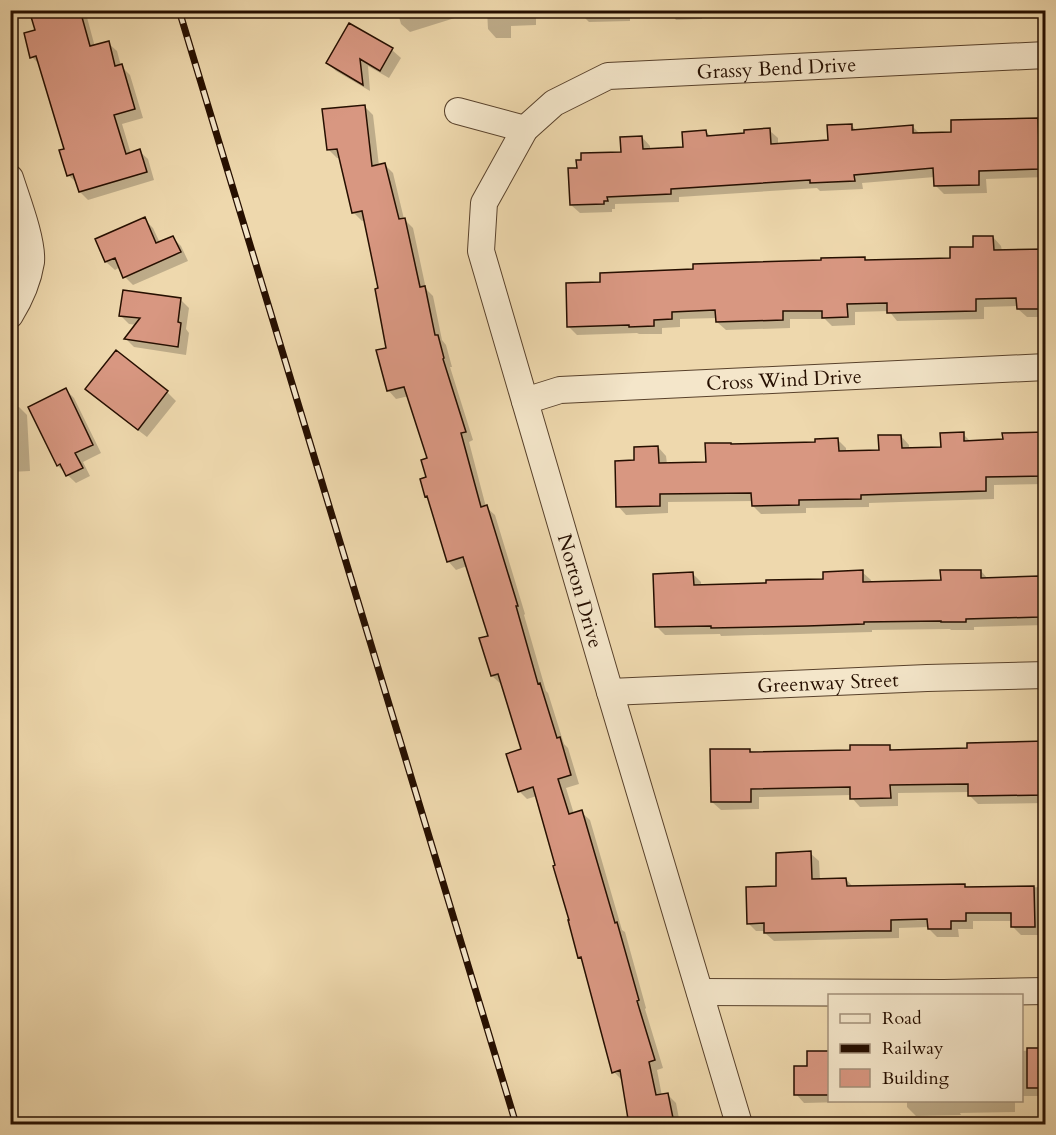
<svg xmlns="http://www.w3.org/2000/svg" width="1056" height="1135" font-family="Cardo,serif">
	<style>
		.shadow { fill: #0003 }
		.building { fill: #d89781; stroke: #260f00; stroke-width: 1.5 }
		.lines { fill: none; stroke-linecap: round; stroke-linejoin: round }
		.minor-casing { stroke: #58412b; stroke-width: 28 }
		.minor { stroke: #f4e6ca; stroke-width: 26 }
		.rail-casing { stroke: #260f00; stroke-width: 7 }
		.rail { stroke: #f4e6ca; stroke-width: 4.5; stroke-dasharray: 14; stroke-linecap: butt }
		.labels { text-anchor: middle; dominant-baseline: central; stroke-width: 4.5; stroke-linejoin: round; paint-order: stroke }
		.street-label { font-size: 20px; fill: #260f00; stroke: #f4e6ca }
	</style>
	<rect width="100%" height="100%" fill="#eed8ad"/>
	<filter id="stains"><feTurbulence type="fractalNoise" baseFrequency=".00333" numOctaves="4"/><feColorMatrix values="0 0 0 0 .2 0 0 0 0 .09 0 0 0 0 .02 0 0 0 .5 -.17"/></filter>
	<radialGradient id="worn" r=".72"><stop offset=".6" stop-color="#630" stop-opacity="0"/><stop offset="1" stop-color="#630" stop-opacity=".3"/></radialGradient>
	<path class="shadow" d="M31,10H85L95,47L108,43L117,51L121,66L130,75L143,118L122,124L131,154L139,151L148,159L154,180L88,200L80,192L78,184L68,175L66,150L41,66L32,57L37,31Z
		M397,10H456L458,17L410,32L401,24Z
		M487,10H536V25L511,26V38H496L488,29Z
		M580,10H630V21L589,22L580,13Z
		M668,10H721V11L702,12V19L676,20Z
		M763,10H809V11L765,12Z
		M350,25L392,50L401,58L389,78L368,66L370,91L336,71L328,63Z
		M365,107L373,115L379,166L385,165L393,173L404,219L413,228L426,289L433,296L442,340L446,345L452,367H450L473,440L469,442L486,507L495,515L525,614L524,615L546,691L548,693L564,744L568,748L579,784L566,788L574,814L581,812L590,820L622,930L625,932L646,1008L645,1009L663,1068L657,1070L662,1096L667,1094L676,1103L680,1124H631L623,1081L614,1072L583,961L579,957L557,866L537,796L527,799L519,791L523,750L503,684H501L492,676L490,637L467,566L456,570L448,561L429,498L427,496L429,460L409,396L396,399L388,390V349L380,290L366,220L362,221L353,212L340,158H337L328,149Z
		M1046,119V177L986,179L987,193L944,194L935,185V177L862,183L863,189L820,191L817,188L679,197V202L615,204V209H612V212L580,213L571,205L578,169L622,153L642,137L650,146V150L685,149L706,132L712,137L769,130L778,138V145L829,142L851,125L857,131L912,126L920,134H952V122Z
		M144,219L153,228L160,243L173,238L181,246L188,261L133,285L125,277L120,267L115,270L106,262L97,240Z
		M993,237L1001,246L1002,251L1046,250V317H1027L1018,309V306L984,307V319L897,321L889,311L855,312V325L832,326L825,319H790V328L726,330L717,322V318L680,319V327L662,328V334H639L637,333L577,335L569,327L602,283L695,271L864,258L867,261L952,259Z
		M180,299L189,308L186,329L189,333L186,355L134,347L126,339L137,325L129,324L121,316Z
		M116,352L167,392L176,401L147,437L96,398L87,389Z
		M66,390L74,398L101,453L83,462L90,476L76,483L58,466L30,408Z
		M10,407H19L27,415L30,471L10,472Z
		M963,434L971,442L1004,441L1046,434V484L994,485V499L869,503V507L806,508V513L761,514L753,506V501L668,502V513L626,515L618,506L636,462L658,447L666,456L667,464H707L838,440L846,448V452H880L901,436L909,445V449L942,448Z
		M981,571L988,579L1046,578V625L974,627V630H951L950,629L872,630V632L721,636L720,634L665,635L656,626L693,574L701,582V586L825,581L862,572L871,580V583L942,582Z
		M1046,743V803L978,804L970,796V792L898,793V806L860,807L852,798V795L759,797V809L721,810L712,802L750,750L753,753L851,751L889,747L894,751L969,750Z
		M810,853L819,861L820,880L846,879L854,888L965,886L968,889L1046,887V935H1021L1013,927V921H973V929H958L959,937H937L929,929V927L899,928V938L774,941L765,933V931H756L748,923Z
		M1046,1049V1096H1022V1051Z
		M830,1053V1100H844V1102L804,1103L796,1094L808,1068Z
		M907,1100H1015V1112L960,1113L961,1115L916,1116L907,1107Z"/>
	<path class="building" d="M29,10H80L90,46L109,41L115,66L122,64L135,109L114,115L126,154L140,149L147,172L79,192L73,174L67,176L59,150L64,149L36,56L30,58L24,33L35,30Z
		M349,23L393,48L380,71L360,59L363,85L326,63Z
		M365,105L372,166L385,163L399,219L405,218L420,287L425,286L435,335H438L444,358L443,359L466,432L461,433L481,507L487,505L518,606H516L538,684L540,683L557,738L560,737L571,775L558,779L569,814L582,810L615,923L617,922L639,1000L637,1001L655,1060L649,1062L656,1095L668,1093L673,1118L640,1125H629L620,1070L612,1073L581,957L578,958L568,920H569L553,866L555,865L533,787L518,792L506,754L521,749L498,674L491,676L479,638L488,636L463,557L447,562L427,496L425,497L420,479L426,477L421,460L427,458L404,387L387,391L376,350L386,348L375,289L378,288L362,211L352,213L337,149L327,150L322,109Z
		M1038,118L1040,169L979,171V185L934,186L933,168L854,175L855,181L810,183V180L671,189V194L607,197L608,201H604V204L570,205L568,168H577L576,160H581V153L621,152L620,137L642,136L643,149L683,147L682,132L706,130L707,136L744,133V130L770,128L771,144L828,140L827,125L852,124V130L913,125V133L951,132V120Z
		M145,217L156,243L173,236L181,252L123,278L115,258L105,262L95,239Z
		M973,236H993L994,250L1046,249V300H1042V309H1017L1016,298L976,299V311L887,313V303L847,304L848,317L822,318V311H783V320L716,322L715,310L672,312V319L654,320V326L629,327V325L567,327L566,283L600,282V273L693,269V264L821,260V258L865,257V260L950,258V247H973Z
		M123,290L181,298L178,322L181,323L178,347L124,339L140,318L119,316Z
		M116,350L168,391L138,430L85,389Z
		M66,388L93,445L75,453L83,468L66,476L60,464L57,466L28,407Z
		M964,432V441L1003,439L1002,433L1046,432V476L986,477V491L861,495V499L799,500V505L752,506L751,493L660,494V506L616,507L615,461L634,460V447L658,446L659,463L706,462L705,443H731V444L815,442V439L838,438L839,451L879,450L878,435H901L902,448L941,447L940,433Z
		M863,570V582L941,580L940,570H981V578L1039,576L1040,617L966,619V622H941V621L864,622V624L807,626L711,628V626L655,627L653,574L693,572L694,585L766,583V580L823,579V572Z
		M1046,741V795L968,796V784L890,785L891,798L850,799V787L751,789V802H711L710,749H750V752L850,750V745H890V750L967,748V743Z
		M811,851L812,879L846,878L847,886L965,884V887L1034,886L1035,927H1011V913H966V921H951V929H928L927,919L891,920V931H867L764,933V923L747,924L746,887L776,886V853Z
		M1027,1048H1046V1088H1027Z
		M807,1051H830V1095H794V1066H807Z"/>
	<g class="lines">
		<defs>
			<g id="minor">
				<path d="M458,111L525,129"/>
				<path d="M10,178C17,200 33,241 31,262C28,281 20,299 10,315"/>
				<path id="s1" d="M525,401L560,390L1046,367"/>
				<path id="s2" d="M610,692L927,678L1046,675"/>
				<path d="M700,992L944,993L1046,991"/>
				<path id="s3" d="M739,1124L610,692L481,251L484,203L525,129L554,103L608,76L1046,55"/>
			</g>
		</defs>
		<use href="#minor" class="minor-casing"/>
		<use href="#minor" class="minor"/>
		<defs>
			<path id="rail" d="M179,10L516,1124"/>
		</defs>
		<use href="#rail" class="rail-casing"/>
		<use href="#rail" class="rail"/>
	</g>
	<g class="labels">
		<g class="street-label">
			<text stroke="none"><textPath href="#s3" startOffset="1311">Grassy Bend Drive</textPath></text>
			<text stroke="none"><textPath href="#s1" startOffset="261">Cross Wind Drive</textPath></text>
			<text transform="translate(580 591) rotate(74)">Norton Drive</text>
			<text stroke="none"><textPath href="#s2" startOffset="218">Greenway Street</textPath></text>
		</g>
	</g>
	<rect width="1056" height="1135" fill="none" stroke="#eed8ad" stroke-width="36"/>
	<rect x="12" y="12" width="1032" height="1111" fill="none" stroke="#260f00" stroke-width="3"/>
	<rect x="18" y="18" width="1020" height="1099" fill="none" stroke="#260f00" stroke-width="1.5"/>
	<rect x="828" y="994" width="195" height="108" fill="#f4e6ca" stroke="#a29079" stroke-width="1.5"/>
	<rect x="840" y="1014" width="30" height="9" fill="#f4e6ca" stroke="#a29079" stroke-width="1.5"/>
	<text x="882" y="1024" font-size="18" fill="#260f00">Road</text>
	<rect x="840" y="1044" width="30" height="9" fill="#260f00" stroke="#a29079" stroke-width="1.5"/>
	<text x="882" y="1054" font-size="18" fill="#260f00">Railway</text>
	<rect x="840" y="1069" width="30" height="18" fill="#d89781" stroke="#a29079" stroke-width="1.5"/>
	<text x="882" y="1084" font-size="18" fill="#260f00">Building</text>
	<rect width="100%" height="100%" filter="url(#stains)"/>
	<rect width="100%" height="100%" fill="url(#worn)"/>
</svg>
